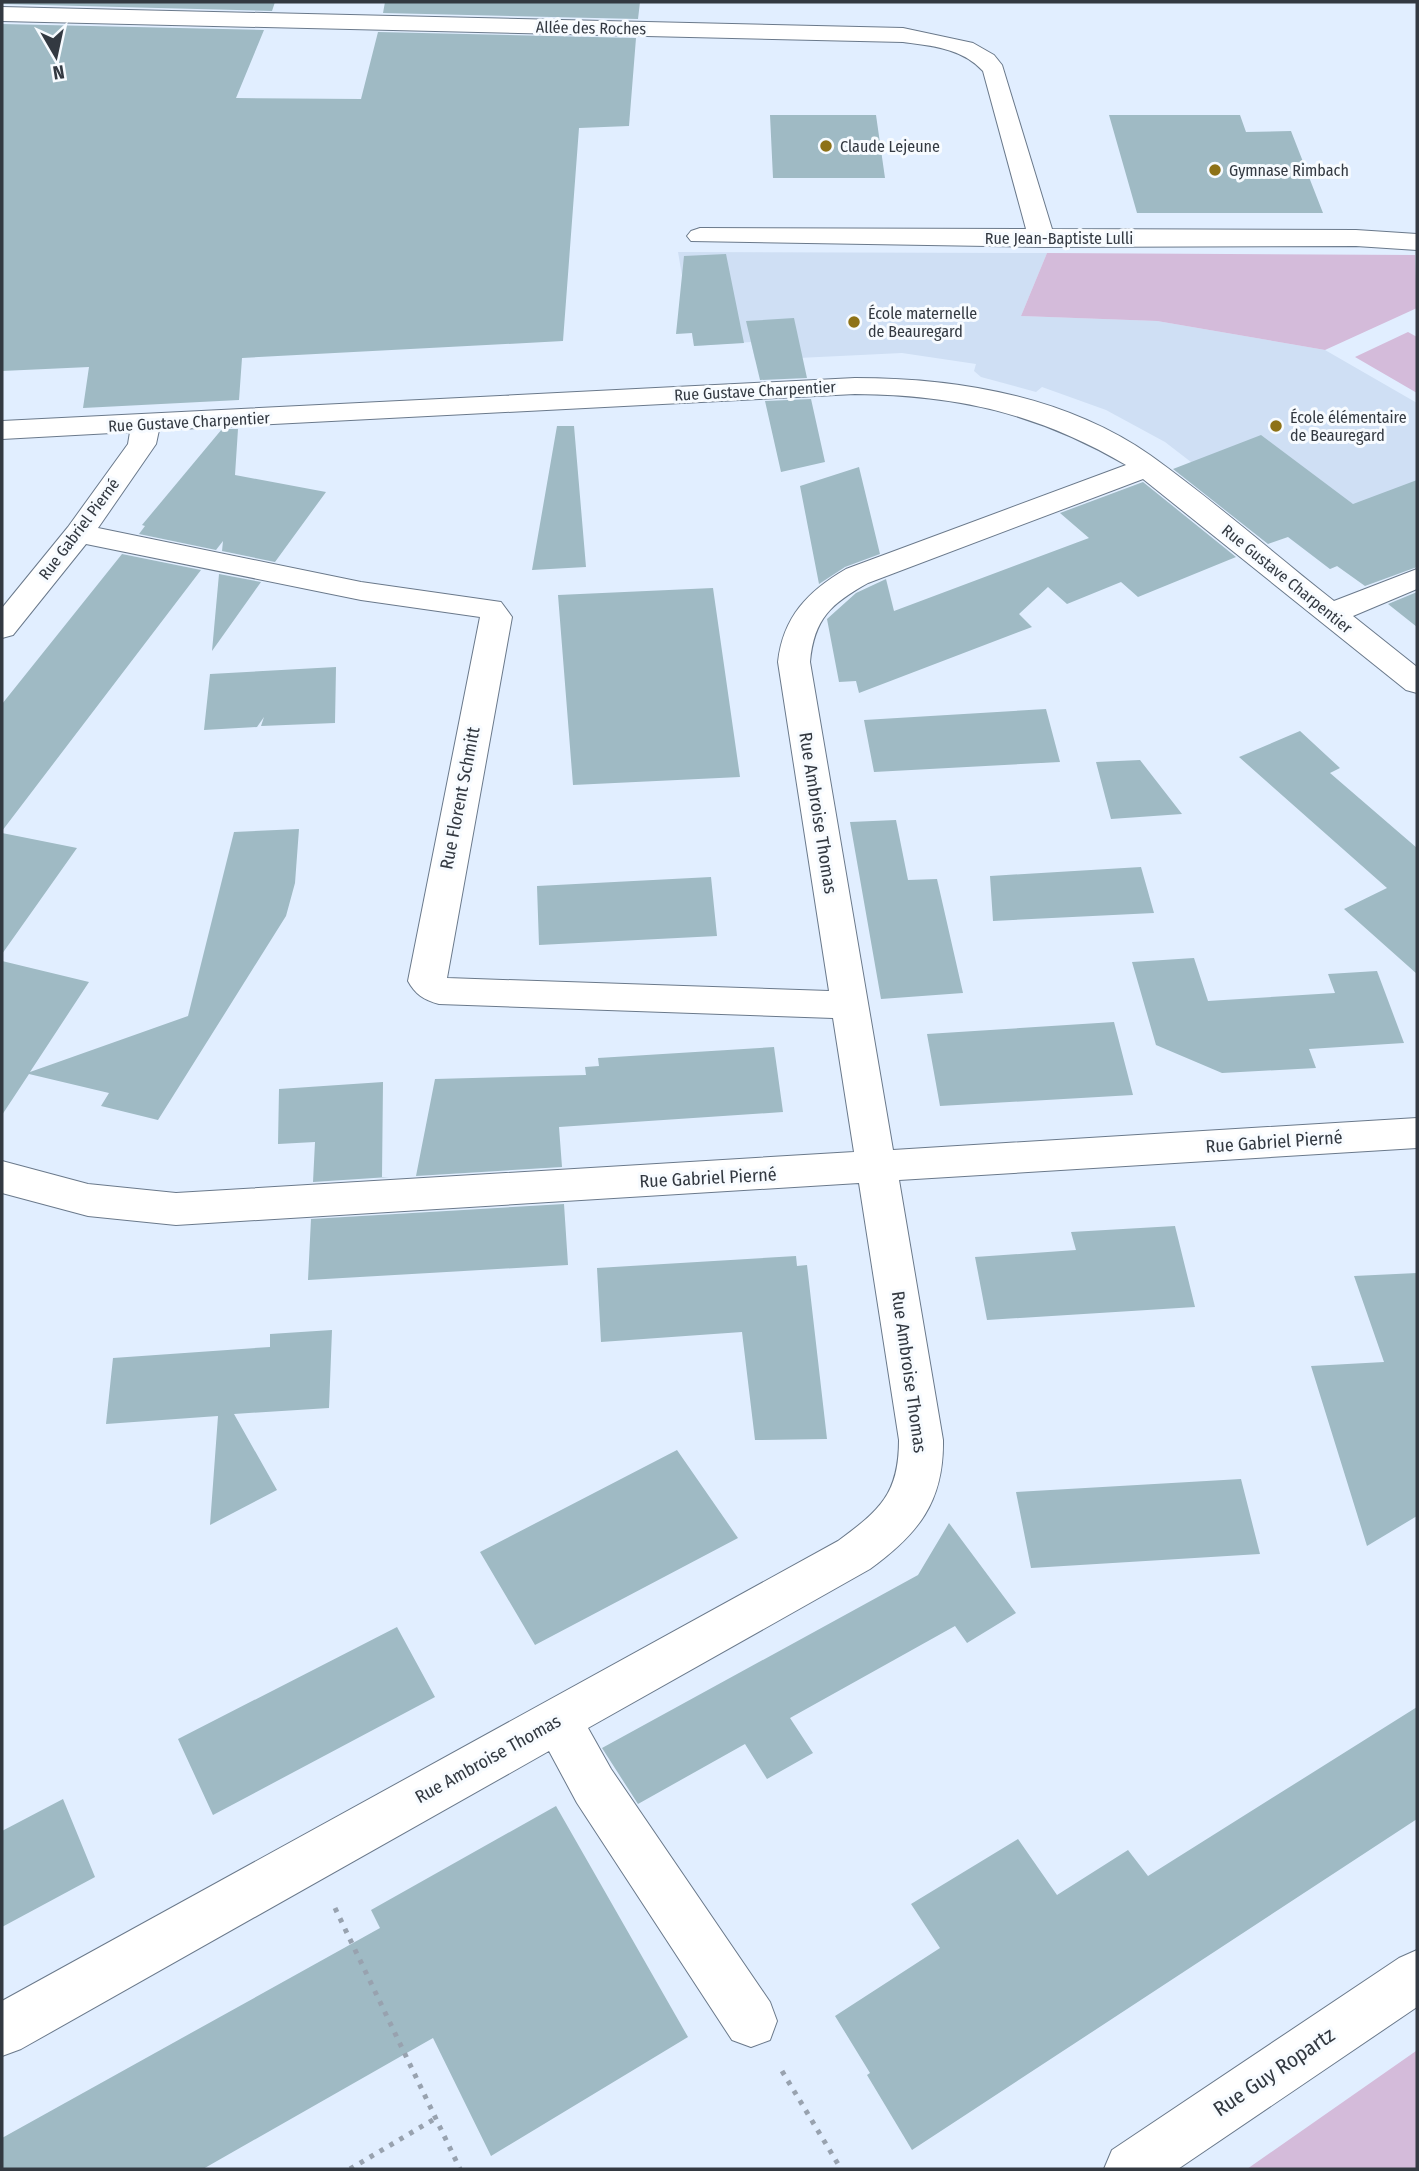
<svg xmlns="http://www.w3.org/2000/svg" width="1419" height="2171" font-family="'Fira Sans Condensed',sans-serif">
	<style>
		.built { fill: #cfdff4 }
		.green { fill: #d4bbda }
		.building { fill: #9fbac4 }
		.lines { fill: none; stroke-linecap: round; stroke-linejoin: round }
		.minor-casing { stroke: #6a798b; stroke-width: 2 }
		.path { stroke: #98a2af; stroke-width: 5; stroke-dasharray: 4.5 7; stroke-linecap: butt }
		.minor { fill: #fff; fill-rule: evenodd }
		.poi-dot { fill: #8e7217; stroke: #f7fbff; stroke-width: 2.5 }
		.labels { text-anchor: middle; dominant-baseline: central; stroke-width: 6; stroke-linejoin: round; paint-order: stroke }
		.far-street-label { font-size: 16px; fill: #333941; stroke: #f7fbff }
		.far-poi-label { font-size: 16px; fill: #333941; stroke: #f7fbff; text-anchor: start }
		.street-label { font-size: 18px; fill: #333941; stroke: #f7fbff }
		.near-street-label { font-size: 21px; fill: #333941; stroke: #f7fbff }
	</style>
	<rect width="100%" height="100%" fill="#e1eeff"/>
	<path class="built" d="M678,252L1047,253L1021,316L1157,321L1325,350L1417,403V534L1330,569L1165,442L1106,410L1042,387L1036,392L981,377L974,371L976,364L902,353L755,360L751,342L694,346Z"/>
	<path class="green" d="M1047,253L1415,255L1417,308L1325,350L1157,321L1021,316Z
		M1408,332L1417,337V393L1355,357Z
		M1416,2051L1417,2169H1247Z"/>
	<path class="building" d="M2,2H275L272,11L2,4Z
		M385,2H640L638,19L383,13Z
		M2,24L264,30L236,98L361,99L378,32L636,38L629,126L579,128L563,341L242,358L239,400L83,408L89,367L2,371Z
		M770,115H876L885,178H773Z
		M1109,115H1240L1246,132L1291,131L1323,213H1137Z
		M726,254L744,343L694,346L692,333L676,334L684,256Z
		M794,318L807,378L760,380L746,321Z
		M811,399L825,462L781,472L765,401Z
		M557,426H574L586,567L532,570Z
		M222,429H238L235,475L326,492L275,562L222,551L223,541L216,550L139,534L145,526L142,525Z
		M1261,435L1353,504L1417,480V567L1365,586L1337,566L1330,569L1288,537L1268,544L1173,469Z
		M859,467L880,554L845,567L819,584L800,486Z
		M1143,482L1236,557L1138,597L1121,582L1067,604L1048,587L1019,614L1032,627L859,693L856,681L839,682L827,619L856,593L886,579L894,611L1089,538L1060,513Z
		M122,554L201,570L2,831V704Z
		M219,574L261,582L212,651Z
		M713,588L740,777L573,785L558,595Z
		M1417,592V627L1388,604Z
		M336,667L335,723L261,726L264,717L257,727L204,730L210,674Z
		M1046,709L1060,762L874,772L864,720Z
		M1300,731L1340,768L1330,773L1417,848V974L1344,909L1387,888L1239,757Z
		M1140,760L1182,814L1111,819L1096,762Z
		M896,820L908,880L937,879L963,993L881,999L850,822Z
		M299,829L295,883L286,916L158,1120L101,1106L109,1093L29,1074L2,1115V961L89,982L30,1072L188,1016L234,832Z
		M2,833L77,848L2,954Z
		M1141,867L1154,913L993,921L990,876Z
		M711,877L717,936L539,945L537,886Z
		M1194,958L1208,1001L1335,993L1328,974L1377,971L1404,1043L1309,1049L1316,1068L1222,1073L1156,1045L1132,962Z
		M1114,1022L1133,1095L940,1106L927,1034Z
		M774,1047L783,1112L559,1127L562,1167L416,1176L435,1079L586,1075L585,1067L599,1066L598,1058Z
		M383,1082L382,1177H389L313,1182L315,1142L278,1144L279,1089Z
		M564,1204L568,1265L308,1280L311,1219Z
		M1175,1226L1195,1307L987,1320L975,1257L1076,1250L1071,1232Z
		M796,1256L797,1266L807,1265L827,1439L755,1440L742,1332L601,1342L597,1268Z
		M1417,1273V1516L1367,1546L1311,1366L1384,1362L1354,1276Z
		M332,1330L329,1408L234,1414L277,1490L210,1525L218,1416L106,1424L113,1358L270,1347V1334Z
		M677,1450L738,1538L535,1645L480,1552Z
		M1241,1479L1260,1554L1031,1568L1016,1492Z
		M949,1523L1016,1613L967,1643L955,1626L790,1718L813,1753L767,1779L745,1744L638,1804L602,1748L918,1575Z
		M397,1627L435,1697L213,1815L178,1739Z
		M1417,1707V1819L912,2150L867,2075L870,2073L835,2016L940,1948L911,1904L1018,1839L1057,1895L1128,1850L1148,1876Z
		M63,1799L95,1877L2,1927V1831Z
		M556,1806L688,2037L491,2156L433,2038L203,2169H2V2138L380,1928L371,1910Z"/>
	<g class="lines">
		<defs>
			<path id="minor" d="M2,7L903,28L973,43L994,55L1002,65L1052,229L1356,230L1417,234V250L1356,246L1042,247L691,241L687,236L691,231L700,228L1026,229L983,71C962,48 932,46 903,42L2,21Z
				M855,378C957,378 1065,396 1150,455C1213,500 1273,553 1334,601L1417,569V589L1353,616L1417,667V693L1406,690L1143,479L868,583C831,604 814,618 810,662L893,1150L1417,1118V1148L899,1180L943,1440C944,1502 918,1534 870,1569L588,1728L611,1769L770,2002L777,2021L770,2040L751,2047L732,2040L577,1803L549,1751L21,2049L2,2056V2001L838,1541C880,1510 899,1494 899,1440L859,1183L176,1225L88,1216L2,1193V1161L88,1184L176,1193L854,1152L833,1018L439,1004C424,1000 415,994 408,981L480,617L361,600L86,544L13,635L2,638V608L68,527L128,444L130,432L2,439V421ZM855,394C957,395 1037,413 1126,465L846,569C808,591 783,617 778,662L829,991L447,978L512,617L501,602L361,582L98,528L156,444L159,430Z
				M1417,1950V2007L1178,2169H1104L1112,2150L1399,1958Z"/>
		</defs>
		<use href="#minor" class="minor-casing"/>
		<path class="path" d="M335,1908L460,2169
			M782,2071L841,2169
			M350,2169L436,2118"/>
		<use href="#minor" class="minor"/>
	</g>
	<g class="poi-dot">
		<circle cx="826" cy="146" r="7"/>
		<circle cx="1215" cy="170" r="7"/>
		<circle cx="854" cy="322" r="7"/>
		<circle cx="1276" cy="426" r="7"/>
	</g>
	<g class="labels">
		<g class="far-street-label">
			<text transform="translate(591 28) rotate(1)">Allée des Roches</text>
			<text x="1059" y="238">Rue Jean-Baptiste Lulli</text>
			<text transform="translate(755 391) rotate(-3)">Rue Gustave Charpentier</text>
			<text transform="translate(189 422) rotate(-3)">Rue Gustave Charpentier</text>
			<text transform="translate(79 529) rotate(-53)">Rue Gabriel Pierné</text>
			<text transform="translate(1287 579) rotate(39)">Rue Gustave Charpentier</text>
		</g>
		<g class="far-poi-label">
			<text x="840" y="146">Claude Lejeune</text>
			<text x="1229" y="170">Gymnase Rimbach</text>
			<text x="868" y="313">École maternelle<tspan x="868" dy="18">de Beauregard</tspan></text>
			<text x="1290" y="417">École élémentaire<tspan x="1290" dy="18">de Beauregard</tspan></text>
		</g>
		<g class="street-label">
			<text transform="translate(460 798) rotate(-79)">Rue Florent Schmitt</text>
			<text transform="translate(818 813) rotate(81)">Rue Ambroise Thomas</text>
			<text transform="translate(1274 1142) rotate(-4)">Rue Gabriel Pierné</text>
			<text transform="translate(708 1178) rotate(-3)">Rue Gabriel Pierné</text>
			<text transform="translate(909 1372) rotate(82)">Rue Ambroise Thomas</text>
			<text transform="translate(488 1759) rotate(-29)">Rue Ambroise Thomas</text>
		</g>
		<g class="near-street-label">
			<text transform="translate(1274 2072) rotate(-34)">Rue Guy Ropartz</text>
		</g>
	</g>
	<rect width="1419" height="2171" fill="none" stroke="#333941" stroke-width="7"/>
	<g transform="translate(56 56) rotate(171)" stroke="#f7fbff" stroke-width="5" paint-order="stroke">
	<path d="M0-5L12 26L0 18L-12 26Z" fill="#333941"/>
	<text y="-10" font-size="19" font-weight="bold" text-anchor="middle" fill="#333941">N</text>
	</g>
</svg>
